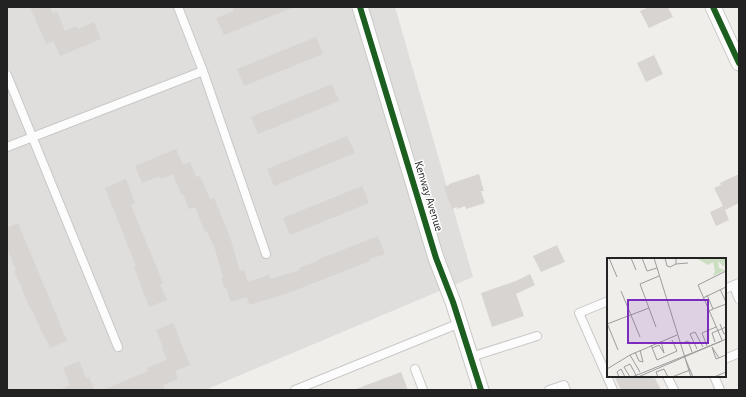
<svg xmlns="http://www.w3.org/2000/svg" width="746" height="397" font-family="'Alegreya Sans',sans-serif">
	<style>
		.residential { fill: #dfdedc }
		.building { fill: #d7d4d2 }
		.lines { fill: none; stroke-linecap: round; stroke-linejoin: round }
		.lane-casing { stroke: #c9c8c7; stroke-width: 10 }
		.street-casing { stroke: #c9c8c7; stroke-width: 17 }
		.lane { stroke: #fdfcfc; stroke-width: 8 }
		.street { stroke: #fdfcfc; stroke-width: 15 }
		.cycleway-casing { stroke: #fff; stroke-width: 8 }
		.cycleway { stroke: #1b5e20; stroke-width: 6 }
		.labels { text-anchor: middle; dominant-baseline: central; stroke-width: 3; stroke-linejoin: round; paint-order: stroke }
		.street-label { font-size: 12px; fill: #222; stroke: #fff }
		.inset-road { fill: none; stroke: #9e9c9b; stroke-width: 1 }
		.view { fill: #7b2cbf; fill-opacity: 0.15; stroke: #7b2cbf; stroke-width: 2 }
		.inset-edge { fill: none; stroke: #222; stroke-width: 2 }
	</style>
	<rect width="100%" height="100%" fill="#f0eeeb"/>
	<path class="residential" d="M7,7H395L473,277L205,390H7Z"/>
	<path class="building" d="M30,7H50L53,13L57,11L65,31L76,26L78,29L94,22L101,39L60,56L53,41L46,44Z
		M232,7H292V8L224,35L216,18L234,11Z
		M649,7H668L673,17L649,28L640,11Z
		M316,37L323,54L244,86L237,69Z
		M654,55L663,74L646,82L637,63Z
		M332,84L339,101L258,134L251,117Z
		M347,136L355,153L274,186L267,169Z
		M176,149L183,165L190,162L196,177L200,176L210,199L214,198L230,237L240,271L244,270L248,282L269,275L270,279L300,270L299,268L317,261V260L378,236L385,254L370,259V261L288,293L249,305L247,297L231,302L226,288H224L221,278L223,277L215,249L207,231L205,232L195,207L189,209L183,194H181L173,174L161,179L160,176L142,183L135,166Z
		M479,174L484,191H481L485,203L466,209L465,206L457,209V207L452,209L444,187L449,185V184Z
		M739,174V203L725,210L729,220L716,226L710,212L723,206L724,208L714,188L721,185L720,183Z
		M126,179L135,203L131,205L163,283L160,284L167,300L149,307L134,267L136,266L105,188Z
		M362,186L369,203L290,235L283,218Z
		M18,223L67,341L50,348L44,335H43L32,310H31L21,288H22L14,271L16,270L7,248V228Z
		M557,245L565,262L541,272L533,256Z
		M530,274L535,285L516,294L524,316L492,327L481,293L516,281Z
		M173,323L190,365L175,371L178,379L163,385L165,390H103L148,371L147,368L167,360L162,348L163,347L156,330Z
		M79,361L86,378L89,377L94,390H59L70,385L63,368Z
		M401,372L408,390H356V389Z
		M614,376H654L661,390H621Z"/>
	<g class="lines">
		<defs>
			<path id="lane" d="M178,7L203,71L266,254
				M7,75L118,347
				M7,147L203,71
				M734,286L739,299
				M725,289L739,283
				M608,301L579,313L613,390
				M471,357L537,336
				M725,359L739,353
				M415,369L423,390
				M667,376L674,390
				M714,376L720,390
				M295,390L460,323
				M549,390L564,385L566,390"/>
			<path id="street" d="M360,7L436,258L453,302L481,390
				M713,7L739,63"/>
		</defs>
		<use href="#lane" class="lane-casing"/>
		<use href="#street" class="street-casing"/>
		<use href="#lane" class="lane"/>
		<use href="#street" class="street"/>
		<defs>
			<path id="cycleway" d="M360,7L436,258L453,302L481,390
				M713,7L739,63"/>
		</defs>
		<use href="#cycleway" class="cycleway-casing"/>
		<use href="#cycleway" class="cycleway"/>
	</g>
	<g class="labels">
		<g class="street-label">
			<text transform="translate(429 196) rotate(73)">Kenway Avenue</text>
		</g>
	</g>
	<g transform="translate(607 258)">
		<rect width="119" height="119" fill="#f0eeeb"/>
		<path d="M89,0H119L117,9L111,3L112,10L119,12L106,18L108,13L106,4L101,7Z" fill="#cbdec1"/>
		<path class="inset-road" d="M2,0L10,19M24,0L29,12M35,0L40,13L50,10M47,0L84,119M58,0L60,8L63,9L69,6V0M69,6L81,5M113,31L119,44M14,33L33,79M100,37L106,51L102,53M96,40L119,29M106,51L119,46M0,65L11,92M0,66L42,50M113,66L117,76L119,75M49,69L33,26L52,18M115,82L91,27L119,13M54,83L57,95M108,84L105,75L119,69M73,86L81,83L85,94M44,87L50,102L70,93L65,82M100,88L95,75L109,69M105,89L109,101L119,97M105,89L112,100M45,90L52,87L57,95M90,91L83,76L88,74L96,89M28,94L32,103L36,104L33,92M78,100L86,119M0,111L23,97M33,114L23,97L70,77M12,119L10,114L14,111L18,119M23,119L17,109L23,106L29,117M25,119L115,83M31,119L119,81M51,119L49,114L57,111L61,119M65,119L83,112M107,119L119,114"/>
		<path class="view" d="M21,42H101V85H21Z"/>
		<rect width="119" height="119" class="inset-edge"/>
	</g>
	<rect width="746" height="397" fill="none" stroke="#222222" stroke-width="16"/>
</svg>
